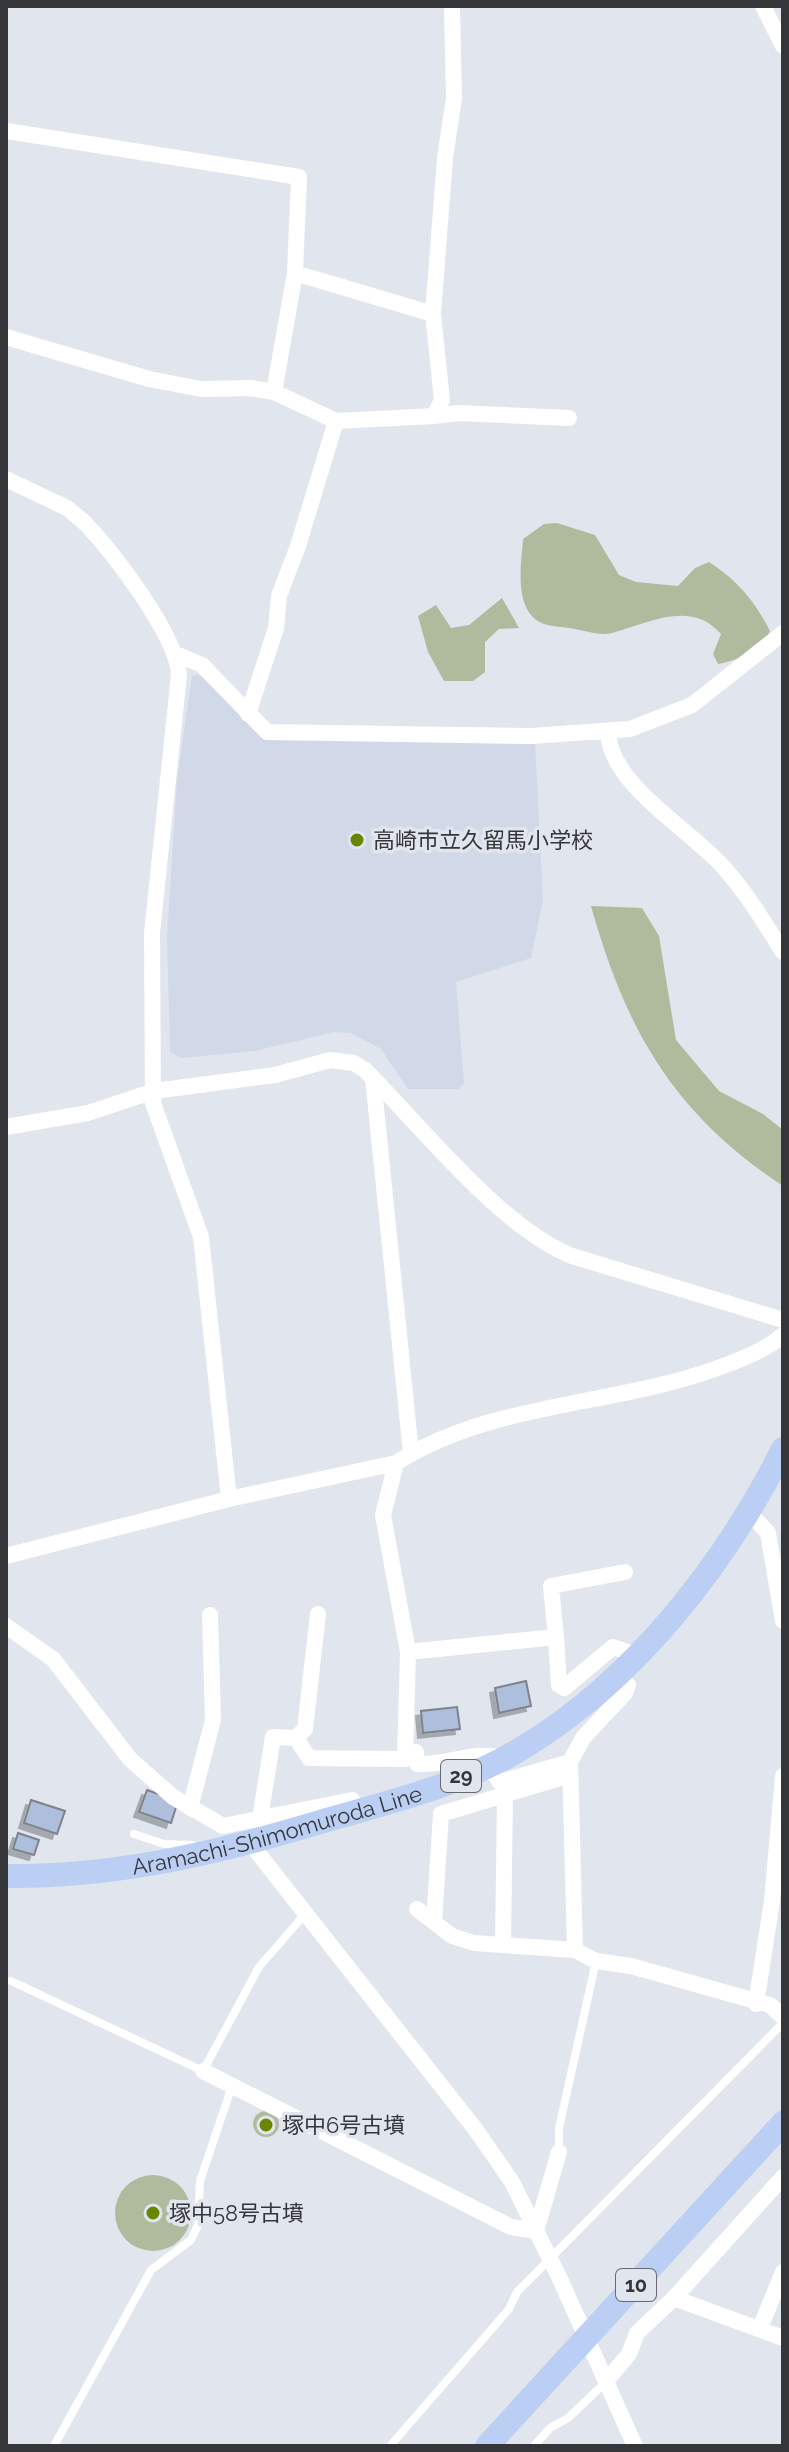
<svg xmlns="http://www.w3.org/2000/svg" width="789" height="2452" font-family="Raleway,'Noto Sans JP',sans-serif">
	<style>
		.built { fill: #d1d9e8 }
		.green { fill: #b0bb9e }
		.building { fill: #aebedd; stroke: #7e838b; stroke-width: 2; filter: url(#shadow) }
		.lines { fill: none; stroke-linecap: round; stroke-linejoin: round }
		.lane { stroke: #fff; stroke-width: 8 }
		.street { stroke: #fff; stroke-width: 16 }
		.primary { stroke: #bbcef3; stroke-width: 24 }
		.poi-dot { fill: #678701; stroke: #e0e5ee; stroke-width: 3 }
		.labels { text-anchor: middle; dominant-baseline: central; stroke-width: 7; stroke-linejoin: round; paint-order: stroke }
		.shield { fill: #e0e5ee; stroke: #686a70; stroke-width: 2 }
		.shield-label { font-size: 20px; font-weight: bold; fill: #35363a }
		.poi-label { font-size: 22px; fill: #35363a; stroke: #e0e5ee; text-anchor: start }
		.street-label { font-size: 22px; fill: #35363a; stroke: #e0e5ee }
	</style>
	<defs>
		<filter id="shadow"><feDropShadow dx="-5" dy="5" stdDeviation="0" flood-color="#0004"/></filter>
	</defs>
	<rect width="100%" height="100%" fill="#e0e5ee"/>
	<path class="built" d="M198,674L264,736L535,741L543,900L531,958L456,982L464,1083L459,1089H408L381,1049L351,1033L334,1032L255,1051L181,1058L170,1052L167,936L177,781L192,676Z"/>
	<path class="green" d="M557,523L595,535L619,575L636,582L678,586L695,568L709,562C738,581 754,600 770,631C763,648 736,662 718,664L713,654L721,634C691,599 648,623 612,633C601,636 586,631 575,629C566,627 553,627 544,624C513,612 521,566 523,539L544,524Z
		M502,598L519,628L499,629L485,642V672L473,681H444L428,652L418,616L436,605L451,628L469,625Z
		M591,906L642,908L659,936L676,1040L719,1091L763,1114L783,1130V1186C674,1114 626,1031 591,906Z
		M253 2124a13 13 0 1 1 26 0a13 13 0 1 1-26 0Z
		M115 2213a38 38 0 1 1 76 0a38 38 0 1 1-76 0Z"/>
	<path class="building" d="M526,1681L531,1706L499,1713L495,1688Z
		M457,1707L460,1729L423,1733L421,1711Z
		M147,1790L178,1801L171,1823L139,1812Z
		M31,1800L65,1811L57,1834L24,1823Z
		M18,1833L39,1840L34,1855L13,1849Z"/>
	<g class="lines">
		<path class="lane" d="M134,1834L164,1844L193,1845
			M11,1981L203,2071L259,1967L305,1914
			M559,2152V2128L596,1961
			M54,2446L151,2270L191,2240L198,2225L200,2181L232,2086
			M390,2446L509,2309L517,2292L783,2023
			M534,2446L550,2428L568,2418L606,2382"/>
		<path class="street" d="M763,6L783,46
			M7,131L299,177L295,273L274,392
			M295,273L433,314
			M6,337L149,379L201,389L251,388L274,392L336,421L434,416L442,400L433,314L445,158L454,98L452,6
			M434,416L458,413L569,418
			M6,479L67,508L84,522C112,551 177,635 179,675L152,933L153,1103L201,1237L229,1499
			M176,654L202,665L267,732L531,736L630,729L692,705L783,633
			M248,714L276,628L279,596L298,546L336,421
			M608,732C610,786 692,830 726,870C748,895 765,924 783,952
			M373,1078L411,1453
			M6,1127L88,1113L154,1091L275,1075L330,1060L354,1063L365,1070C421,1126 501,1228 572,1256L783,1320
			M748,1511L768,1533L783,1621
			M6,1556L229,1499L396,1463C489,1403 610,1406 712,1370C735,1362 765,1351 783,1335
			M6,1626L53,1659L130,1759L173,1797L223,1826L352,1800L359,1810
			M556,1637L551,1586L625,1572
			M408,1652L556,1637L559,1685L564,1688L613,1647L636,1655
			M617,1673L628,1685L625,1693L583,1738L570,1762L575,1950L596,1961L631,1966L770,2005L783,2017
			M296,1738L305,1729L318,1614
			M416,1752L417,1764C447,1766 473,1750 503,1758
			M488,1766L500,1782L570,1762
			M190,1808L213,1720L210,1615
			M260,1819L273,1737L296,1738L309,1758L405,1759L408,1652L383,1515L396,1463
			M250,1843L476,2130L512,2182L560,2279L635,2446
			M417,1909L452,1936L474,1943L575,1950
			M434,1922L441,1814L570,1775
			M503,1944L505,1795
			M756,2004L772,1901L783,1776
			M203,2071L511,2227L536,2231L559,2152
			M783,2177L674,2298L783,2338
			M760,2328L783,2272
			M606,2381L629,2354L637,2333L674,2298"/>
		<g class="primary">
			<path id="s1" d="M6,1876C109,1877 205,1856 303,1827C376,1805 458,1788 524,1747C636,1679 725,1564 783,1449"/>
			<path d="M487,2446L783,2123"/>
		</g>
	</g>
	<g class="poi-dot">
		<circle cx="357" cy="840" r="8"/>
		<circle cx="266" cy="2125" r="8"/>
		<circle cx="153" cy="2213" r="8"/>
	</g>
	<g class="labels">
		<g class="shield">
			<rect x="441" y="1760" width="40" height="32" rx="6"/>
			<rect x="616" y="2269" width="40" height="32" rx="6"/>
		</g>
		<g class="shield-label">
			<text x="461" y="1776">29</text>
			<text x="636" y="2285">10</text>
		</g>
		<g class="poi-label">
			<text x="373" y="840">高崎市立久留馬小学校</text>
			<text x="282" y="2125">塚中6号古墳</text>
			<text x="169" y="2213">塚中58号古墳</text>
		</g>
		<g class="street-label">
			<text stroke="none"><textPath href="#s1" startOffset="276">Aramachi-Shimomuroda Line</textPath></text>
		</g>
	</g>
	<rect width="789" height="2452" fill="none" stroke="#35363a" stroke-width="16"/>
</svg>
